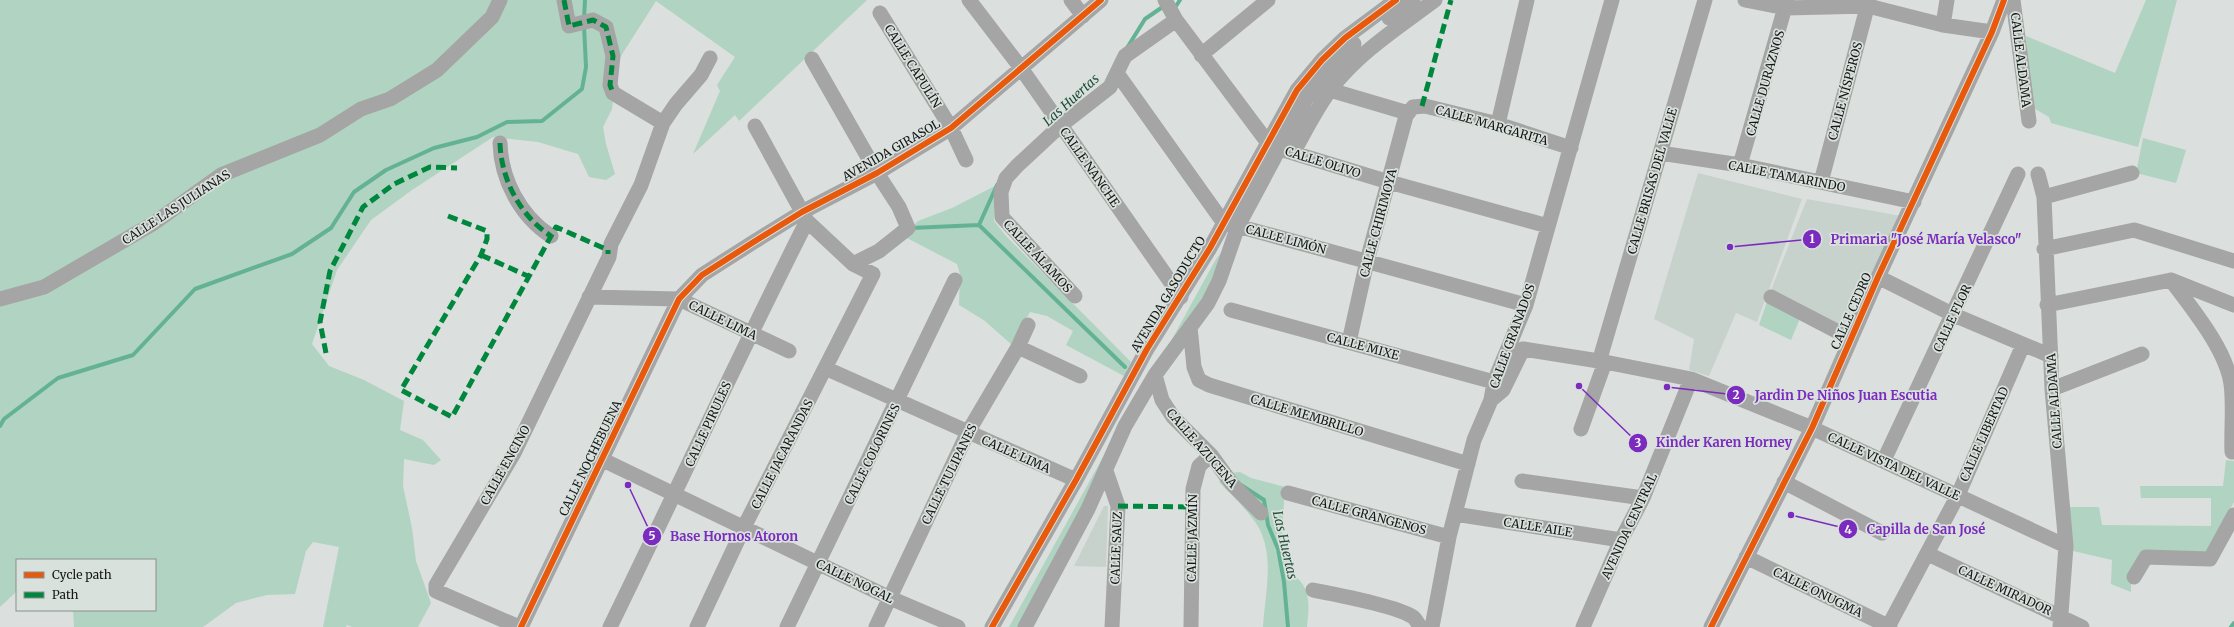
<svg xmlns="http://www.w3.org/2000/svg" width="2234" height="627" font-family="Merriweather,serif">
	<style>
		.built { fill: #c8d2cd }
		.green { fill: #b1d3c2 }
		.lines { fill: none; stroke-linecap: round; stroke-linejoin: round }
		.stream { stroke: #64b294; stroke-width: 4 }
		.minor { stroke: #a4a5a4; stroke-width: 15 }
		.quiet { stroke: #00873e; stroke-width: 5; stroke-dasharray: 10 5; stroke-linecap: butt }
		.cycleway-casing { stroke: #d9e1dd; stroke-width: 8 }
		.cycleway { stroke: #e8590c; stroke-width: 6 }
		.labels { text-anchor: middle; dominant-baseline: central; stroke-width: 3.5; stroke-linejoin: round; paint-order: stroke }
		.street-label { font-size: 12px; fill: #141615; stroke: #d9e1dd }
		.water-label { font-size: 13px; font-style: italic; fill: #214c39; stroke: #d9e1dd }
		.leader { fill: none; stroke: #7b2cbf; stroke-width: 1.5 }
		.callout-dot { fill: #7b2cbf; stroke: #d9e1dd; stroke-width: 1.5 }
		.mark-label { font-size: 12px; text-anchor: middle; font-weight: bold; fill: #fff }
		.callout-label { font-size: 13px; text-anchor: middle; font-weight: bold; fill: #7b2cbf; stroke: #d9e1dd; stroke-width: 3.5; stroke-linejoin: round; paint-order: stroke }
	</style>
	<rect width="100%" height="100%" fill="#dbdfdd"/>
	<path class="built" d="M1698,173L1802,199L1757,322L1736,313L1709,376L1689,370L1694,339L1654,319Z
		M1807,199L1901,216L1843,327L1771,290Z
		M1104,506H1108L1106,567L1074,566Z"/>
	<path class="green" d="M0,0H867L739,121L735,115L693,154L720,91L717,85L735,57L656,1L619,59L612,109L603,127L606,144L615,174L606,180L589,177L578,154L538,142L493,137L412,190L371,220L337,270L312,344L329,366L364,380L404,401L400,430L423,440L441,460L434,465L404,459L403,486L412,528L416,561L431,603L418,627H352L347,625L346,627H323L339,547L313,542L306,551L295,594L267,595L236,603L203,627H74L73,610H155V560H17V591L0,607Z
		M2146,0H2177L2138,147L2051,123L2049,117L2030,106L2026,36L2115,73Z
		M2143,138L2186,150L2176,183L2136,173Z
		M995,186L994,221L1007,237L1131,362L1124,376L1066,345L1073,331L1047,316L1030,312L1012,345L985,321L959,305L960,274L957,264L903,236L918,221L952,208Z
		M1224,250L1207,302L1092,494L1019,627H1009L1103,457L1143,392L1216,259Z
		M1768,299L1801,316L1791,340L1759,325Z
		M2226,460L2234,461V502L2205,554L2140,553L2131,572V592L2111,584L2112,560L2069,550V507H2099L2102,525L2211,526V498H2141L2140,486H2223Z
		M1240,472L1251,478L1285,487L1282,533L1287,545L1292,573C1312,589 1309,605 1307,627H1263C1265,592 1277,549 1253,519C1243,506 1231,494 1219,482L1221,478L1231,473Z"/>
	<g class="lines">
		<path class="stream" d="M1172,6H1176L1180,0
			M584,19L585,0
			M1127,48L1145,19L1164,6
			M979,225L997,185
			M911,228L979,225L1125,367
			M0,426L4,419L58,378L133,355L195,289L292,254L331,228L354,192L386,170L434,148L477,137L507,122L542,121L582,89L586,67L584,26
			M1241,485L1264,500L1268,525L1278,549L1284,582L1288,627
			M2231,627L2234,623"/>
		<path class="minor" d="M564,0L569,26L593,20L606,27L613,56L610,85L613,93L663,123
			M969,0L1021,68L1181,297
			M1071,0L1083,16
			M1165,0L1176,20L1268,143L1280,149L1389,182L1548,226
			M1745,0L1786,8L1868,6L1943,25L1992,32
			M2013,0L2029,121
			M880,13L951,128L966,160
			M1389,18L1413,0
			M1943,25L1947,0
			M1201,55L1268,0
			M812,59L877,173L899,207L908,228L879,251L853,264
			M1117,73L1223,222L1526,305
			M1330,90L1408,113
			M1498,124L1527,0
			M500,143C501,179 520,216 551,236
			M1293,153C1305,132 1316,109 1331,89C1358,53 1399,27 1435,0
			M1660,153L1740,165L1914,202
			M1740,165L1787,0
			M2038,174L2044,197L2052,389L2066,546L2060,627
			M1821,182L1869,0
			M2044,197L2132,173
			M2044,249L2134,230L2234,261
			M1878,277L1954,315L2051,356
			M2171,280C2192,309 2226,349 2231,384C2234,406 2231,430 2232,452
			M1075,296L1002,217L1001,192L1006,178L1017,166L1060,126L1110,87L1125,56L1176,20
			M589,297L679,299L789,351
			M1771,297L1850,338
			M0,299L44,287L154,223L221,175L320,135L361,109L390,99L437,70L492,17L500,0
			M2047,305L2171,280L2234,305
			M1231,310L1494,382
			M1190,327L1194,367L1199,380L1209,385L1468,464
			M1349,342L1367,261L1406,116L1413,107L1425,106L1498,124L1571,148
			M1018,347L1080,376
			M1599,362L1705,0
			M825,368L1076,480
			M1155,375L1162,400L1173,417L1211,455L1232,484L1261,513
			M2052,389L2142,354
			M1491,400L1503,390L1523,349L1605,362L1691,379L1812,428L2066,546
			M1581,429L1605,362
			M601,459L890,598L958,627
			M1884,460L2018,174
			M1106,471L1118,506L1112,627
			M1522,481L1643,498
			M1784,482L1882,533
			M1288,493L1449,537
			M1455,514L1621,540
			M1928,554L2082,627
			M1746,557L1890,627
			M2134,577L2146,557L2210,559L2234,515
			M1313,590C1334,594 1398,606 1413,617C1416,619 1418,624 1420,627
			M519,627L436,591V585L514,453L609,257L611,244L641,185L663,123L676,104L701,75L710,58
			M521,627L679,299L702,275L752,243L802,212L877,173L951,128L1101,0
			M610,627C676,492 739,355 807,221
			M697,627L744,527L873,274L853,264L807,221L755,126
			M787,627L955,280
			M876,627L968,432L1018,347L1028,325
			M992,627L1076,480L1147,349L1210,248L1297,90L1322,60L1345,38L1396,0
			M1025,627L1088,509L1125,426L1155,375L1208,303L1219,281L1238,226L1306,99L1329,68L1354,44
			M1191,627L1193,489L1199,466L1211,455
			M1432,627L1449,537L1474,440L1491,400L1494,382L1526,305L1612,0
			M1583,627L1621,540L1643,498L1691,379
			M1711,627L1812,428L1878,277L1992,32L2004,0
			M1888,627L1958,495L2023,345"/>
		<path class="quiet" d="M564,0L569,26L593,20L606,27L613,56L610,85L613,93
			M1422,106L1451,0
			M500,143C501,179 520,216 551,236
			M448,216L487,231V239L481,255L401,390L452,417L556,227L608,250V254
			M481,255L530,277
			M326,353L320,322L330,271L363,207L394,184L430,167L457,168
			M1118,506L1192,507"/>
		<defs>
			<path id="cycleway" d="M521,627L679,299L702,275L752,243L802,212L877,173L951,128L1101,0
				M992,627L1076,480L1147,349L1210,248L1297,90L1322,60L1345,38L1396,0
				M1711,627L1812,428L1878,277L1992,32L2004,0"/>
		</defs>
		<use href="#cycleway" class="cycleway-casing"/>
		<use href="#cycleway" class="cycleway"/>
	</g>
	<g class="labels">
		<g class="street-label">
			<text transform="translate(2021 60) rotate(83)">CALLE ALDAMA</text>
			<text transform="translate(913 66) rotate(58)">CALLE CAPULÍN</text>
			<text transform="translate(1765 83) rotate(-74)">CALLE DURAZNOS</text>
			<text transform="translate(1845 91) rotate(-75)">CALLE NÍSPEROS</text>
			<text transform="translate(1492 125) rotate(16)">CALLE MARGARITA</text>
			<text transform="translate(891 150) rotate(-30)">AVENIDA GIRASOL</text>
			<text transform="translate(1323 162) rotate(17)">CALLE OLIVO</text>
			<text transform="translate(1090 167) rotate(55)">CALLE NANCHE</text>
			<text transform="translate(1787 176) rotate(11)">CALLE TAMARINDO</text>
			<text transform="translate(1652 181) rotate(-74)">CALLE BRISAS DEL VALLE</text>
			<text transform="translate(176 207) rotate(-33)">CALLE LAS JULIANAS</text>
			<text transform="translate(1378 223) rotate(-75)">CALLE CHIRIMOYA</text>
			<text transform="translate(1286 239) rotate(15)">CALLE LIMÓN</text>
			<text transform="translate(1038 256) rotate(47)">CALLE ÁLAMOS</text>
			<text transform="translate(1168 294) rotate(-59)">AVENIDA GASODUCTO</text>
			<text transform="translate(1851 311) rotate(-66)">CALLE CEDRO</text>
			<text transform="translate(1952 318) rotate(-65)">CALLE FLOR</text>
			<text transform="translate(723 320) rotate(26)">CALLE LIMA</text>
			<text transform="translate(1512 336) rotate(-70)">CALLE GRANADOS</text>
			<text transform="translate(1363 346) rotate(15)">CALLE MIXE</text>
			<text transform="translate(2054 401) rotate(-94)">CALLE ALDAMA</text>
			<text transform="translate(1307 415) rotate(17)">CALLE MEMBRILLO</text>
			<text transform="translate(708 424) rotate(-65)">CALLE PIRULES</text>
			<text transform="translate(1984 434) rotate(-66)">CALLE LIBERTAD</text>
			<text transform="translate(1202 448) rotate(49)">CALLE AZUCENA</text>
			<text transform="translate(782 454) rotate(-63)">CALLE JACARANDAS</text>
			<text transform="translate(872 454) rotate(-64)">CALLE COLORINES</text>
			<text transform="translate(1016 454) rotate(24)">CALLE LIMA</text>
			<text transform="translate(590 458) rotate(-64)">CALLE NOCHEBUENA</text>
			<text transform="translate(505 465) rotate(-61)">CALLE ENCINO</text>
			<text transform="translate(1894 466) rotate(25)">CALLE VISTA DEL VALLE</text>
			<text transform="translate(949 474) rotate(-64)">CALLE TULIPANES</text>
			<text transform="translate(1369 515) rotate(15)">CALLE GRANGENOS</text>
			<text transform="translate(1629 526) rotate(-65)">AVENIDA CENTRAL</text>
			<text transform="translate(1538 527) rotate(9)">CALLE AILE</text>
			<text transform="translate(1192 538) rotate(-89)">CALLE JAZMÍN</text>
			<text transform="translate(1116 548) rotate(-88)">CALLE SAUZ</text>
			<text transform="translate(855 581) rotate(26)">CALLE NOGAL</text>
			<text transform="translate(2005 590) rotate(25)">CALLE MIRADOR</text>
			<text transform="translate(1818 592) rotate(26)">CALLE ONUGMA</text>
		</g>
		<g class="water-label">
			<text transform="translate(1071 100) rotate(-42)">Las Huertas</text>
			<text transform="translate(1285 545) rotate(77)">Las Huertas</text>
		</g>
	</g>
	<path class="leader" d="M1730 247L1812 239M1667 387L1736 395M1579 386L1638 443M1791 515L1848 529M628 485L652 536"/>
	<g class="callout-dot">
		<circle cx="1730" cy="247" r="4"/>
		<circle cx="1667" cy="387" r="4"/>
		<circle cx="1579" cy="386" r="4"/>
		<circle cx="1791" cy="515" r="4"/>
		<circle cx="628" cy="485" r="4"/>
		<circle cx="1812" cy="239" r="10"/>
		<circle cx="1736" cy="395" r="10"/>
		<circle cx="1638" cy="443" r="10"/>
		<circle cx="1848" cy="529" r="10"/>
		<circle cx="652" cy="536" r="10"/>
	</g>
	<g class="mark-label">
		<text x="1812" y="243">1</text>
		<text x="1736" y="399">2</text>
		<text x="1638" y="447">3</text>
		<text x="1848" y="534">4</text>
		<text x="652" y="540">5</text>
	</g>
	<g class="callout-label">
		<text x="1926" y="244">Primaria "José María Velasco"</text>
		<text x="1846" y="400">Jardin De Niños Juan Escutia</text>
		<text x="1724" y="447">Kinder Karen Horney</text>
		<text x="1926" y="534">Capilla de San José</text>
		<text x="734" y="541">Base Hornos Atoron</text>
	</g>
	<rect x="16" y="559" width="140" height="52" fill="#d9e1dd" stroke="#8a908d"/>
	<rect x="24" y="572" width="20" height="6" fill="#e8590c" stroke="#8a908d"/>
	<text x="52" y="579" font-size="12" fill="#141615">Cycle path</text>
	<rect x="24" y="592" width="20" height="6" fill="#00873e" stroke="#8a908d"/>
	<text x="52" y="599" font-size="12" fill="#141615">Path</text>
</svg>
